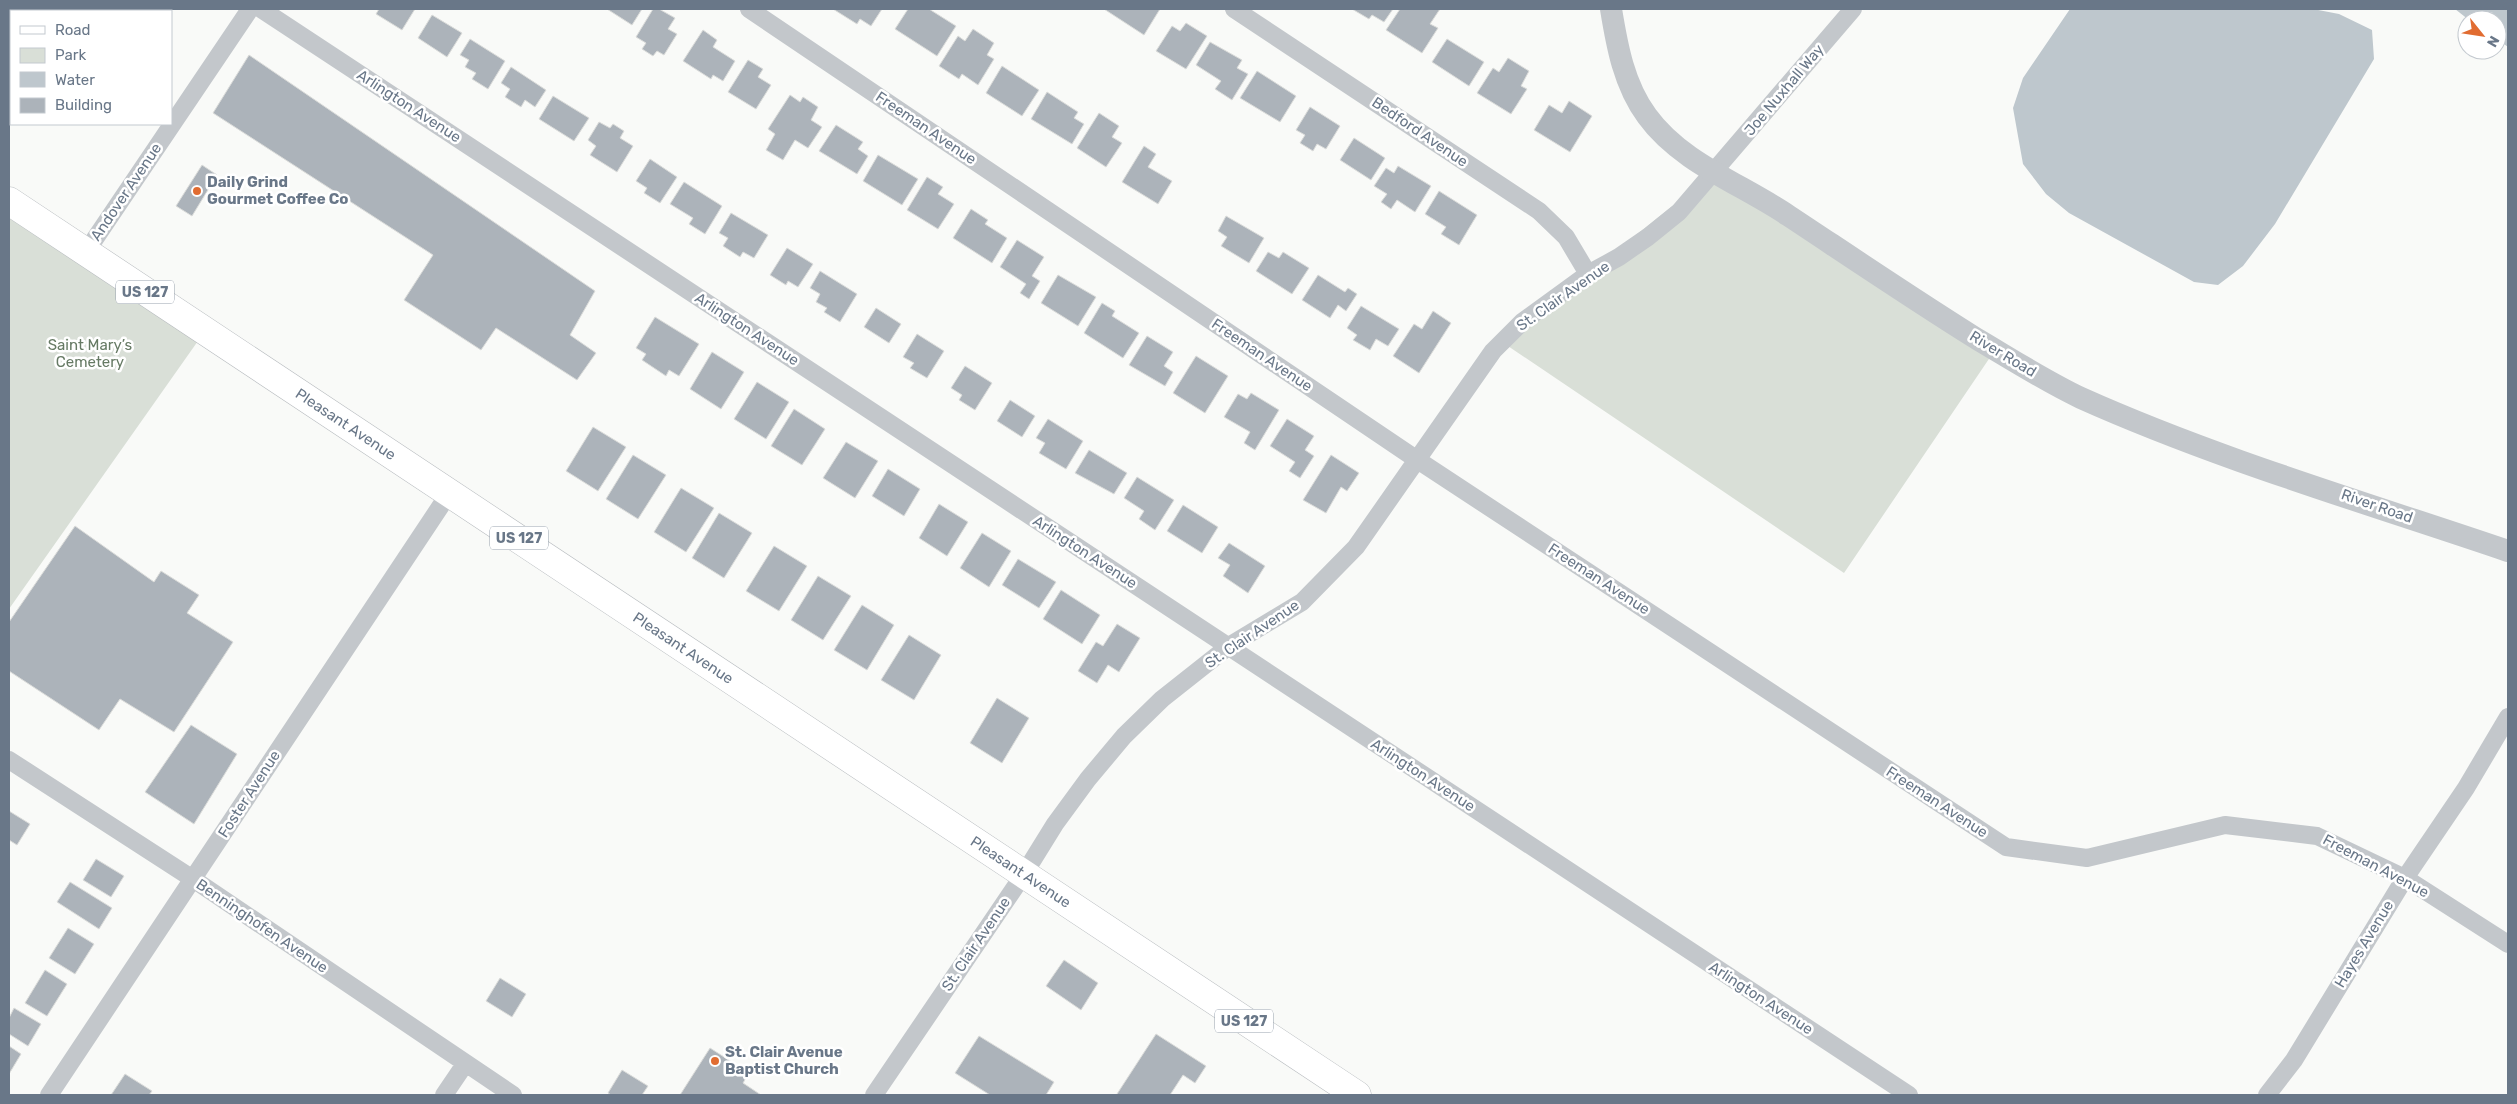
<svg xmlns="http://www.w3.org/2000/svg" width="2517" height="1104" font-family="Rubik,sans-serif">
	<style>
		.green { fill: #d9dfd7 }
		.water { fill: #bec7cd }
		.building { fill: #acb3ba; stroke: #dbdcda }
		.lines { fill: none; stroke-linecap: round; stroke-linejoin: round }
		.primary-casing { stroke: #b7bbbf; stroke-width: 29 }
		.minor { stroke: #c3c7cb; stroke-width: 18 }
		.tertiary { stroke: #c3c7cb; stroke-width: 22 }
		.primary { stroke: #fff; stroke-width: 28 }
		.poi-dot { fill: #e16c31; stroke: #fff; stroke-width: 2 }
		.labels { text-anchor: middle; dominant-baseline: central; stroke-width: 5; stroke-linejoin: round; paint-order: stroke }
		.shield { fill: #fff; stroke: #96a0ac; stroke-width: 1 }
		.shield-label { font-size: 14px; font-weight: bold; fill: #697788 }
		.street-label { font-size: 15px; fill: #697788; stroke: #fff }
		.poi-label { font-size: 15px; font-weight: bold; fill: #697788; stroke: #fff; text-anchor: start }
		.park-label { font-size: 15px; fill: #667a64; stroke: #fff }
	</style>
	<rect width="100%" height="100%" fill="#f9faf8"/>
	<path class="green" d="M9,9H61L60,11H11V85L9,89Z
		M1715,172L1995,350L1844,573L1502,342Z
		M9,201L205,331L9,609Z"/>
	<path class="water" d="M2070,9H2313L2339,14L2372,30L2374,59L2275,224L2243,266L2218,285L2194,282L2069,213L2046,194L2023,164L2013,108L2023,78Z
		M2455,9H2508V47L2497,39V20H2469Z"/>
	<path class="building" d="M379,9H415L402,30L376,14Z
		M607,9H642L632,25Z
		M653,9H659L675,18L668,29L677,34L664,55L657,51L653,56L642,49L646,43L636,37Z
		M833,9H882L871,26L860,19L857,24Z
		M908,9H929L956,26L937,56L895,29Z
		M1104,9H1160L1144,35Z
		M1352,9H1393L1384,22L1372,15L1369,19Z
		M1400,9H1440L1430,24L1438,28L1422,53L1386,30Z
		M432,15L462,33L447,57L418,38Z
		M1186,23L1207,36L1186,69L1156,51L1172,26L1180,31Z
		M973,29L994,43L987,55L994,59L978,85L962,74L959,79L939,66L958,36L965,41Z
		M703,30L717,40L713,47L735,61L723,81L713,75L711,79L683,61Z
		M470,39L505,61L488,89L472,79L476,73L465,67L469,60L460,55Z
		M1447,39L1484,62L1469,86L1432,62Z
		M1210,42L1242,60L1237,68L1248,74L1232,100L1215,89L1221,81L1196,65Z
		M249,55L595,291L570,335L596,353L577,380L496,328L481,350L404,300L433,255L213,113Z
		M1508,58L1529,71L1521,86L1527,89L1511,114L1477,93L1493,68L1499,72Z
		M748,60L763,69L758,77L771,85L756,109L728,92Z
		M1002,66L1039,90L1022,116L986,93Z
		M511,67L546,90L535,107L525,100L521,107L505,97L510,89L501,83Z
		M1257,71L1296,96L1280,122L1240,98Z
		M1047,92L1078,112L1074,118L1084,124L1072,144L1031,119Z
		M790,95L800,102L803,97L818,107L811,120L822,127L808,148L795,140L783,160L766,150L775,134L768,129Z
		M553,96L589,118L574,141L539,119Z
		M1569,101L1592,116L1570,152L1534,130L1549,105L1562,113Z
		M1310,107L1340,126L1326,149L1317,144L1313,151L1300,143L1305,135L1296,130Z
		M1099,113L1119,126L1112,137L1122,143L1106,167L1077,148Z
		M599,122L610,128L613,124L624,131L620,138L633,146L617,172L590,155L596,146L588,140Z
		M836,125L863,142L858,149L868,156L857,174L819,151Z
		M1354,138L1385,158L1371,180L1340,160Z
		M1144,146L1156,154L1148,167L1172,181L1158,204L1122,182Z
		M878,155L918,179L902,205L863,181Z
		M650,159L677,177L660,203L644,193L647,188L636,181Z
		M202,165L217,175L192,216L176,206Z
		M1398,166L1431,186L1415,212L1397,200L1391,209L1381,202L1387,194L1374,186L1386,168L1394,173Z
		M927,177L943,187L938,194L954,204L938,229L907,210Z
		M684,182L722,206L705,234L689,224L693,218L670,204Z
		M1439,191L1477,215L1459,245L1441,234L1446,227L1425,214Z
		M971,209L988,220L985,224L1007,238L992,263L953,238Z
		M731,213L768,235L754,258L743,252L740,257L723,246L728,238L719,233Z
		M1226,216L1264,238L1249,263L1221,246L1227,237L1218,231Z
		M1017,240L1044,257L1032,276L1040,281L1029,299L1020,293L1026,284L1000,267Z
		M787,248L813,264L798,287L788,281L786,285L770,275Z
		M1268,252L1279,258L1283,252L1309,268L1292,294L1256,271Z
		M820,271L857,294L840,322L824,312L827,308L816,302L820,294L810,288Z
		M1058,275L1096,297L1078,326L1041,303Z
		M1318,275L1345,292L1348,288L1357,294L1346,311L1338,305L1330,318L1302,300Z
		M1102,303L1115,311L1112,316L1139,333L1123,358L1084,333Z
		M1361,306L1399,329L1388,346L1376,339L1370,350L1353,340L1357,335L1347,328Z
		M876,308L901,324L889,343L864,327Z
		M1433,311L1451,323L1419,373L1393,356L1414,324L1422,329Z
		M655,317L699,344L679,376L669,370L666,376L642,360L646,354L636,348Z
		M917,334L944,351L927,378L910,368L914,363L903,357Z
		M1147,336L1173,352L1164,366L1173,372L1165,386L1129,365Z
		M712,352L744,372L721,409L690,389Z
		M1196,356L1228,376L1205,413L1173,393Z
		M965,366L992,383L975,410L959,400L962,395L951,388Z
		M757,382L789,402L766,439L734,419Z
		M1251,393L1279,410L1255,450L1244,443L1250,432L1224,417L1238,394L1247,399Z
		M1010,400L1035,416L1022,437L997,421Z
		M794,409L825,429L802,465L771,446Z
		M1048,419L1083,441L1066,469L1039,453L1045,443L1036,438Z
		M1287,419L1314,436L1305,450L1314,456L1300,478L1289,471L1295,462L1270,446Z
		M593,427L626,447L598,491L566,471Z
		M846,442L878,461L855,498L823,478Z
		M1089,450L1127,473L1114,494L1075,473Z
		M633,455L666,475L638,519L606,499Z
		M1331,455L1359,473L1347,491L1341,487L1326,513L1303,500Z
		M888,469L920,489L904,516L872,496Z
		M1137,477L1174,500L1155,530L1139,519L1144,511L1124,498Z
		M681,488L714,508L686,552L654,532Z
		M939,504L968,522L947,556L919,538Z
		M1183,505L1218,527L1202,553L1167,531Z
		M719,513L752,533L724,578L692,558Z
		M75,526L154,582L161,571L199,595L187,613L233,642L174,732L120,699L99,730L9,671V622Z
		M982,533L1011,551L989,587L960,568Z
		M1229,543L1265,566L1248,593L1223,576L1230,565L1218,558Z
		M774,546L807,566L779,611L746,591Z
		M1018,559L1056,582L1039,608L1002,585Z
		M818,576L851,596L823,640L791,620Z
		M1061,590L1100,615L1082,644L1043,619Z
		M862,605L894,625L867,670L834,650Z
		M1117,624L1140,638L1119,672L1108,665L1097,683L1078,671L1096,642L1103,646Z
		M909,635L941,655L914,700L881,680Z
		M997,698L1029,718L1002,763L970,743Z
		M191,725L237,754L194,824L145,792Z
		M9,811L30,824L17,845L9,840Z
		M96,859L124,876L111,897L83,880Z
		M70,882L112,908L99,929L57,902Z
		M68,928L94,944L75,974L49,958Z
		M1064,960L1098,983L1081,1010L1046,986Z
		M45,970L67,984L47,1016L25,1003Z
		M500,978L526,994L512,1017L486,1001Z
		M14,1008L41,1024L28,1046L9,1034V1018Z
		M1156,1034L1206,1066L1195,1083L1183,1075L1170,1095H1120L1117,1094Z
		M979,1036L1054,1082L1046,1095H990L955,1073Z
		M9,1046L21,1054L9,1074Z
		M710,1048L749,1073L743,1083L761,1095H680Z
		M622,1070L648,1086L642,1095H611L608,1093Z
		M125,1074L152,1091L149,1095H111Z"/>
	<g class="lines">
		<defs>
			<g id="primary">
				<path id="s1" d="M9,201L1357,1095"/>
			</g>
		</defs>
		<use href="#primary" class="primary-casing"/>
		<path class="minor" d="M261,9L1909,1095
			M749,9L1416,459L2006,847L2087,858L2225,825L2317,836L2405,878L2508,944
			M1234,9L1539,211L1566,237L1588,274
			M86,252L250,9
			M9,760L193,879L513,1095
			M49,1095L450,492
			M444,1095L465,1064
			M874,1095L1024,874L1055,824L1088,779L1124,736L1162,699L1229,646L1302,602L1356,547L1493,351L1522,322L1588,274L1619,257L1648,237L1679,212L1853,9
			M2267,1095L2294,1060L2405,878L2466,788L2508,717"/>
		<path class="tertiary" d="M1611,9C1617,46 1624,85 1647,116C1681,163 1742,184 1789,216C1851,257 1913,299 1977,339C2011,359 2045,381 2081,398C2217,459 2367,503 2508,551"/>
		<use href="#primary" class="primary"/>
	</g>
	<g class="poi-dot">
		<circle cx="197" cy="191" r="5"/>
		<circle cx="715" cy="1061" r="5"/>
	</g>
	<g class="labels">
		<g class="shield">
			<rect x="116" y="280.5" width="58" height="23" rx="4"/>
			<rect x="490" y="526.5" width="58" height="23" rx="4"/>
			<rect x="1215" y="1009.5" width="58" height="23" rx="4"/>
		</g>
		<g class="shield-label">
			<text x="145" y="292">US 127</text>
			<text x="519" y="538">US 127</text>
			<text x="1244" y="1021">US 127</text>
		</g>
		<g class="street-label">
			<text transform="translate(1784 90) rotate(-50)">Joe Nuxhall Way</text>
			<text transform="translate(409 106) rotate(33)">Arlington Avenue</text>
			<text transform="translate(926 128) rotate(34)">Freeman Avenue</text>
			<text transform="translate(1420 132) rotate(34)">Bedford Avenue</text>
			<text transform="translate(126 192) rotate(-56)">Andover Avenue</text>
			<text transform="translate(1563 296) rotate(-35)">St. Clair Avenue</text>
			<text transform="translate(747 329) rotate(33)">Arlington Avenue</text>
			<text transform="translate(2003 354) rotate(31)">River Road</text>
			<text transform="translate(1262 355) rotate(34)">Freeman Avenue</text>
			<text stroke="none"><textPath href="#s1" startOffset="404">Pleasant Avenue</textPath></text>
			<text transform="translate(2377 506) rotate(19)">River Road</text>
			<text transform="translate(1085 552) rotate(33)">Arlington Avenue</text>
			<text transform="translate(1599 579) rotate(33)">Freeman Avenue</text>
			<text transform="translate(1252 634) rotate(-34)">St. Clair Avenue</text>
			<text stroke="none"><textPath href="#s1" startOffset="809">Pleasant Avenue</textPath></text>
			<text transform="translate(1423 775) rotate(33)">Arlington Avenue</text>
			<text transform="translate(249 794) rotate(-57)">Foster Avenue</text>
			<text transform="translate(1937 802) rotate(33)">Freeman Avenue</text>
			<text transform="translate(2376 866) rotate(28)">Freeman Avenue</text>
			<text stroke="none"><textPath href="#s1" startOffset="1214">Pleasant Avenue</textPath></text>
			<text transform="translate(262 926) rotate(34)">Benninghofen Avenue</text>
			<text transform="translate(976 944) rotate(-56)">St. Clair Avenue</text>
			<text transform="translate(2364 944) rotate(-59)">Hayes Avenue</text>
			<text transform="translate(1761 998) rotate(33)">Arlington Avenue</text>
		</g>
		<g class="poi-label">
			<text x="207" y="182">Daily Grind<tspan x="207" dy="17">Gourmet Coffee Co</tspan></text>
			<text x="725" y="1052">St. Clair Avenue<tspan x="725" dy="17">Baptist Church</tspan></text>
		</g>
		<g class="park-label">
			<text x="90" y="345">Saint Mary’s<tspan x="90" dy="17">Cemetery</tspan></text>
		</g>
	</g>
	<rect width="2517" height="1104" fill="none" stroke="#697788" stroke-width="20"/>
	<rect x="10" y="10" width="162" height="115" fill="#ffffff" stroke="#c3c9cf"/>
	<rect x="20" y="26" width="25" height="8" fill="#ffffff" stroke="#c3c9cf"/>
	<text x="55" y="35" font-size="15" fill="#697788">Road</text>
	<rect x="20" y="48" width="25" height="15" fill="#d9dfd7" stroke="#c3c9cf"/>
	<text x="55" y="60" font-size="15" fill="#697788">Park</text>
	<rect x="20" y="72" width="25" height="15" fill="#bec7cd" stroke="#c3c9cf"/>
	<text x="55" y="85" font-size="15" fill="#697788">Water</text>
	<rect x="20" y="98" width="25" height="15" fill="#acb3ba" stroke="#c3c9cf"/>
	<text x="55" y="110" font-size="15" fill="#697788">Building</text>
	<g transform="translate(2482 35) rotate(120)"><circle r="24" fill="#ffffff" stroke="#c3c9cf"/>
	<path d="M0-4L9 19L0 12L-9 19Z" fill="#e16c31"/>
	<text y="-8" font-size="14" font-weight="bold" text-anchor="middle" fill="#697788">N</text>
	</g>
</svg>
